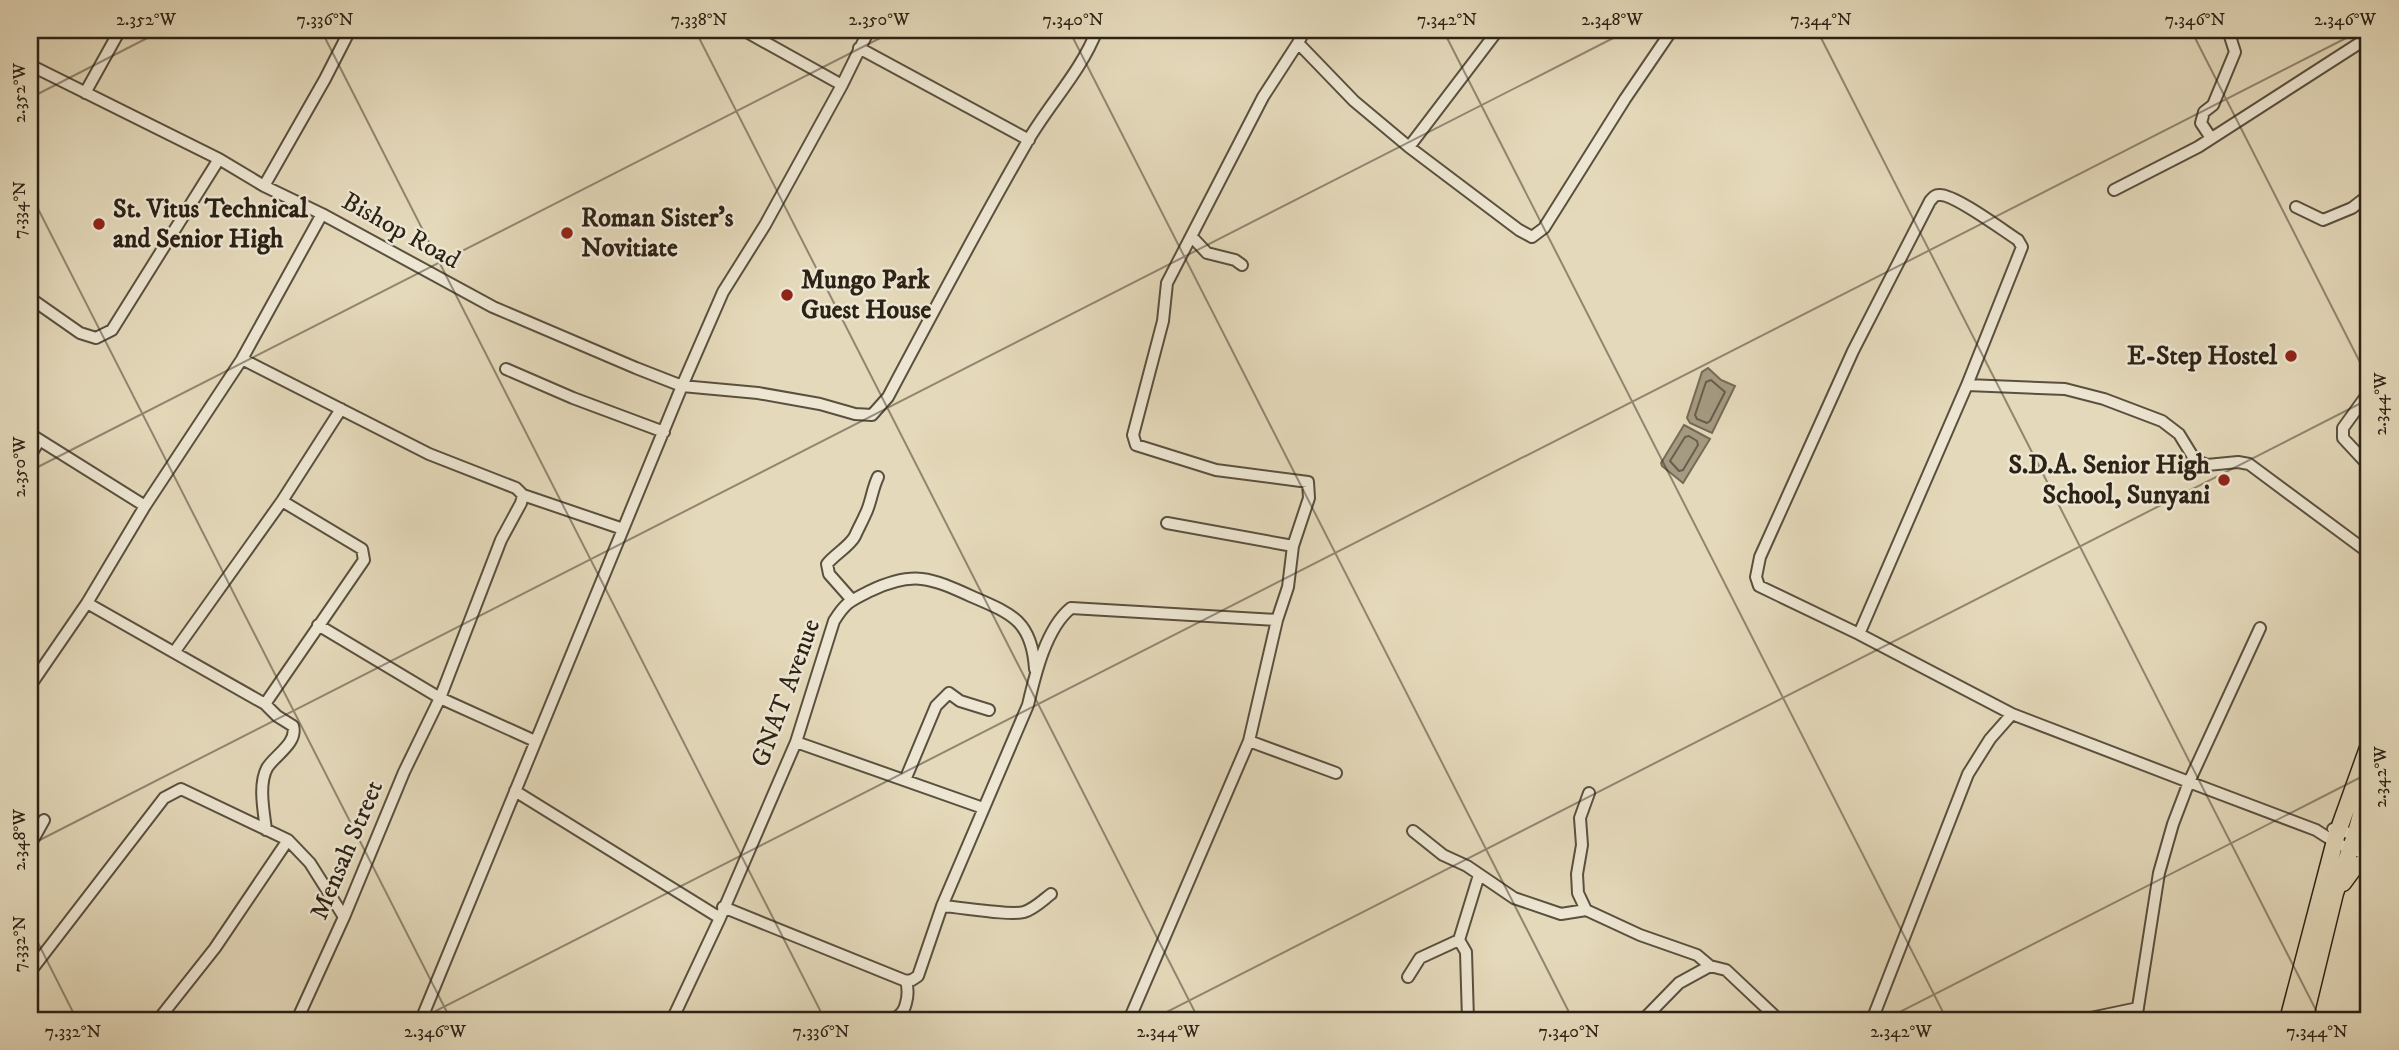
<svg xmlns="http://www.w3.org/2000/svg" width="2399" height="1050" font-family="'IM FELL DW Pica',serif">
	<style>
		.water { fill: #a59b82; stroke: #756b57; stroke-width: 2 }
		.lines { fill: none; stroke-linecap: round; stroke-linejoin: round }
		.shore { stroke: #685e4c; stroke-width: 2 }
		.minor-casing { stroke: #5a503f; stroke-width: 14 }
		.primary-casing { stroke: #2c2216; stroke-width: 19 }
		.minor { stroke: #ede6d2; stroke-width: 10 }
		.primary { stroke: #e4d9ba; stroke-width: 16 }
		.ticks { fill: none; stroke: #2c2216; stroke-width: 2; stroke-opacity: 0.45 }
		.poi-dot { fill: #8f2418; stroke: #ede6d2; stroke-width: 2.5 }
		.labels { text-anchor: middle; dominant-baseline: central; stroke-width: 5; stroke-linejoin: round; paint-order: stroke }
		.poi-label { font-size: 26px; font-weight: bold; fill: #2c2216; stroke: #ede6d2; text-anchor: start }
		.street-label { font-size: 26px; fill: #2c2216; stroke: #ede6d2 }
		.neatline { fill: none; stroke: #2c2216; stroke-width: 2.5 }
		.ticks-label { font-size: 18px; text-anchor: middle; fill: #2c2216 }
	</style>
	<rect width="100%" height="100%" fill="#e4d9ba"/>
	<filter id="stains"><feTurbulence type="fractalNoise" baseFrequency=".00286" numOctaves="4"/><feColorMatrix values="0 0 0 0 .2 0 0 0 0 .09 0 0 0 0 .02 0 0 0 .5 -.17"/></filter>
	<radialGradient id="worn" r=".72"><stop offset=".6" stop-color="#630" stop-opacity="0"/><stop offset="1" stop-color="#630" stop-opacity=".3"/></radialGradient>
	<path class="water" d="M1708,368L1721,380L1735,386L1712,433L1690,423L1687,418L1702,372Z
		M1684,425L1710,439L1683,483L1662,466L1661,463Z"/>
	<g class="lines">
		<path class="shore" d="M1711,380L1725,392L1710,421L1707,423L1697,419L1695,415L1706,382Z
			M1689,436L1697,441L1698,445L1683,470L1679,471L1670,461L1685,437Z"/>
		<defs>
			<path id="minor" d="M743,30L842,85
				M1305,30L1298,43L1354,101L1409,147L1519,230L1532,237L1544,228L1625,99L1672,30
				M859,48L1029,140
				M30,65L219,159L264,186L322,214L493,307L636,368L682,386L758,393L820,404L855,414L872,415L888,397C933,312 978,227 1026,144C1048,105 1081,72 1097,30
				M85,93L120,30
				M2211,138L2201,123L2204,112L2213,105L2235,52L2228,30
				M1409,147L1498,30
				M264,186L325,79L350,30
				M2114,190L2198,147L2369,37
				M2296,207L2323,220L2352,208L2369,195
				M1192,237L1207,253L1235,260L1242,265
				M30,298L80,333L96,338L112,330L219,159
				M242,359L429,454L516,488L523,495L521,503L501,540L440,698L404,772L344,917L297,1020
				M506,369L573,398L664,432
				M1967,385L2065,389L2104,399L2162,421L2179,434L2195,460L2207,465L2238,462L2249,464L2369,553
				M2369,392L2343,428V438L2369,466
				M30,434L145,506
				M30,456L39,441
				M523,495L623,529
				M1167,523L1293,546
				M852,600L829,574L827,564C835,554 850,546 855,536C858,529 862,522 865,515C871,504 872,489 878,477
				M87,603L265,704L277,716L293,726C298,743 275,755 267,768C258,785 264,812 266,830
				M318,625L440,698L535,741
				M1859,634L1967,385L2022,247L2018,240C2004,231 1953,193 1939,195C1934,195 1934,197 1930,201L1853,351L1760,557L1756,577L1759,586L1859,634L2012,714
				M175,651L282,501L341,409
				M30,686L87,603L145,506L242,359L322,214
				M265,704L364,560L362,549L282,501
				M1249,741L1336,773
				M796,742L983,808
				M905,780L936,706L949,693L960,701L989,710
				M515,791L720,918
				M2333,829H2338L2369,841
				M1413,831L1443,855L1467,866L1514,898L1561,914L1586,910L1640,935L1697,955L1710,966
				M30,845L44,820
				M942,906C960,907 1010,916 1024,912C1034,909 1043,900 1051,894
				M723,907L906,981L912,980L918,976L942,906L1028,705C1035,675 1046,628 1071,608L1277,620
				M1586,910L1578,893L1577,874L1582,845L1580,818L1589,793
				M1459,940L1466,952L1468,1020
				M30,972L164,798L181,789L288,840L310,863L344,917
				M1408,977L1420,958L1459,940L1479,875
				M158,1020L215,948L288,840
				M421,1020L682,386L723,292L765,225L842,85L869,30
				M672,1020L720,918L796,742L834,621C846,602 850,601 870,591C914,570 931,578 973,597C1013,614 1032,622 1035,669
				M844,1020H858
				M864,1020C882,1018 901,1025 906,1003C908,996 908,988 906,981
				M1129,1020L1249,741L1277,620L1288,587L1293,546L1309,498L1308,482L1216,470L1136,445L1133,435L1163,321L1167,283L1263,97L1298,43
				M1643,1020L1679,983L1710,966L1726,970L1779,1020
				M1872,1020L1968,774L1990,739L2012,714L2189,782L2260,628
				M2081,1020L2138,1008
				M2136,1020L2159,873L2173,824L2189,782L2316,830C2334,842 2348,850 2369,854"/>
			<path id="primary" d="M2343,883L2354,868L2369,859
				M2288,1020L2336,837L2369,745
				M2304,1020L2335,893L2355,836L2369,787"/>
		</defs>
		<use href="#minor" class="minor-casing"/>
		<use href="#primary" class="primary-casing"/>
		<use href="#minor" class="minor"/>
		<use href="#primary" class="primary"/>
	</g>
	<path class="ticks" d="M321,30L825,1020M695,30L1199,1020M1069,30L1573,1020M1443,30L1947,1020M1817,30L2321,1020M2191,30L2369,380M30,98L163,30M30,193L451,1020M30,471L896,30M30,845L1629,30M30,927L77,1020M418,1020L2362,30M1151,1020L2369,399M1884,1020L2369,773"/>
	<g class="poi-dot">
		<circle cx="99" cy="224" r="7"/>
		<circle cx="567" cy="233" r="7"/>
		<circle cx="787" cy="295" r="7"/>
		<circle cx="2291" cy="356" r="7"/>
		<circle cx="2224" cy="480" r="7"/>
	</g>
	<g class="labels">
		<g class="poi-label">
			<text x="113" y="209">St. Vitus Technical<tspan x="113" dy="30">and Senior High</tspan></text>
			<text x="581" y="218">Roman Sister's<tspan x="581" dy="30">Novitiate</tspan></text>
			<text x="801" y="280">Mungo Park<tspan x="801" dy="30">Guest House</tspan></text>
			<text x="2277" y="356" text-anchor="end">E-Step Hostel</text>
			<text x="2210" y="465" text-anchor="end">S.D.A. Senior High<tspan x="2210" dy="30">School, Sunyani</tspan></text>
		</g>
		<g class="street-label">
			<text transform="translate(401 231) rotate(29)">Bishop Road</text>
			<text transform="translate(786 693) rotate(-70)">GNAT Avenue</text>
			<text transform="translate(347 850) rotate(-67)">Mensah Street</text>
		</g>
	</g>
	<rect width="2399" height="1050" fill="none" stroke="#e4d9ba" stroke-width="77"/>
	<rect x="38" y="38" width="2322" height="974" class="neatline"/>
	<g class="ticks-label">
		<text x="146" y="25">2.352°W</text>
		<text x="325" y="25">7.336°N</text>
		<text x="699" y="25">7.338°N</text>
		<text x="879" y="25">2.350°W</text>
		<text x="1073" y="25">7.340°N</text>
		<text x="1447" y="25">7.342°N</text>
		<text x="1612" y="25">2.348°W</text>
		<text x="1821" y="25">7.344°N</text>
		<text x="2195" y="25">7.346°N</text>
		<text x="2345" y="25">2.346°W</text>
		<text transform="translate(19 93) rotate(-90)" y="6">2.352°W</text>
		<text transform="translate(19 210) rotate(-90)" y="6">7.334°N</text>
		<text transform="translate(2380 404) rotate(-90)" y="6">2.344°W</text>
		<text transform="translate(19 467) rotate(-90)" y="6">2.350°W</text>
		<text transform="translate(2380 777) rotate(-90)" y="6">2.342°W</text>
		<text transform="translate(19 840) rotate(-90)" y="6">2.348°W</text>
		<text transform="translate(19 944) rotate(-90)" y="6">7.332°N</text>
		<text x="73" y="1037">7.332°N</text>
		<text x="435" y="1037">2.346°W</text>
		<text x="821" y="1037">7.336°N</text>
		<text x="1168" y="1037">2.344°W</text>
		<text x="1569" y="1037">7.340°N</text>
		<text x="1901" y="1037">2.342°W</text>
		<text x="2317" y="1037">7.344°N</text>
	</g>
	<rect width="100%" height="100%" filter="url(#stains)"/>
	<rect width="100%" height="100%" fill="url(#worn)"/>
</svg>
